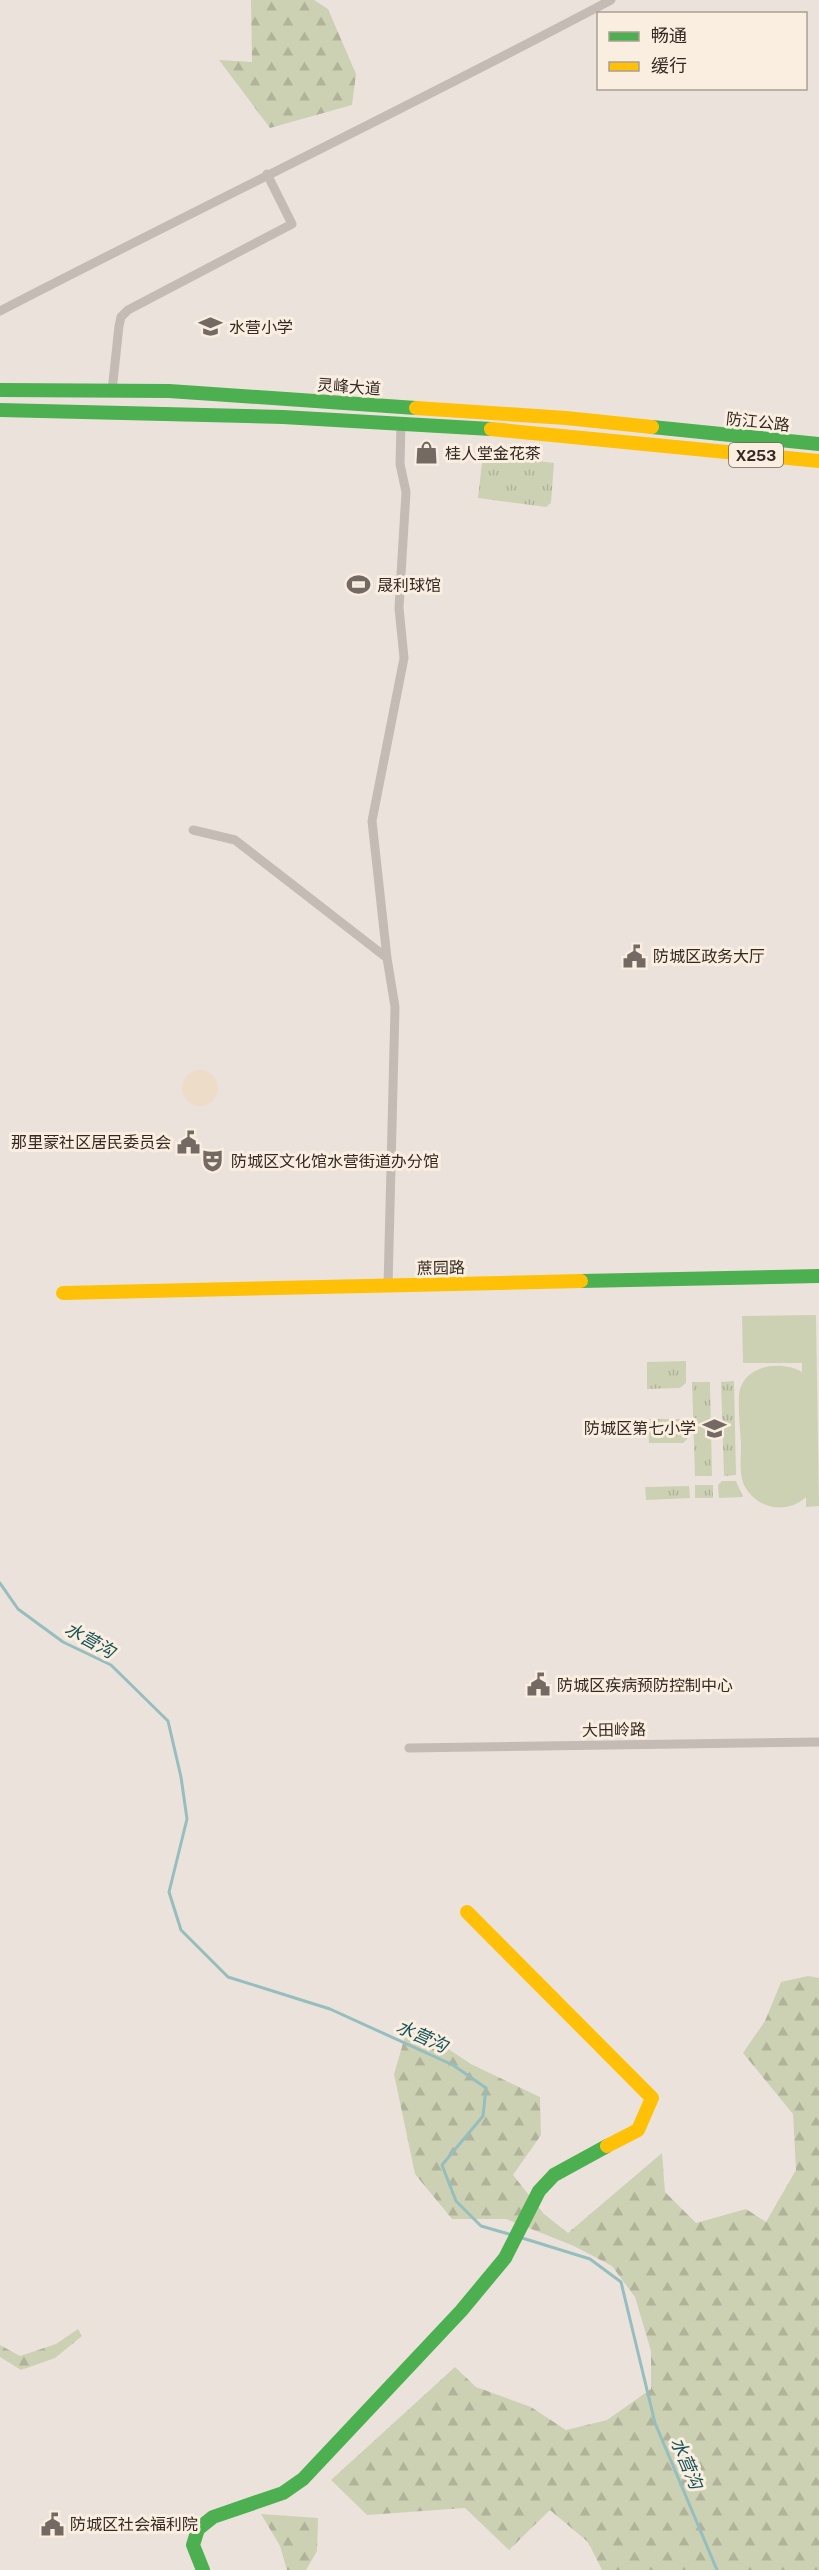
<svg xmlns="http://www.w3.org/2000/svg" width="819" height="2570" font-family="'Public Sans','Noto Sans SC',sans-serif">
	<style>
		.grass { fill: url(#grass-tufts) }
		.forest { fill: url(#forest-firs) }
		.pitch { fill: #ccd1b3 }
		.plaza { fill: #ecdcc8 }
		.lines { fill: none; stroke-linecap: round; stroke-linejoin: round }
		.stream { stroke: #96bebe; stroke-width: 3 }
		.street { stroke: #c4bcb4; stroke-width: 9 }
		.fast { stroke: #4caf50; stroke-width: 14 }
		.slow { stroke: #ffc107; stroke-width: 14 }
		.labels { text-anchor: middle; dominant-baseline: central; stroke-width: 6; stroke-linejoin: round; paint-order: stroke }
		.shield { fill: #faeee0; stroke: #6f645c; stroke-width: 1.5 }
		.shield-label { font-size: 15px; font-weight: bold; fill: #342923 }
		.poi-label { font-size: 16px; fill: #342923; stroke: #faeee0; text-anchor: start }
		.street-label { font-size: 16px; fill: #342923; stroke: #faeee0 }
		.water-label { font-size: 18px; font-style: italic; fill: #165358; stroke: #faeee0 }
	</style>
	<defs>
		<pattern id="grass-tufts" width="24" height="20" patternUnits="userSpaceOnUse" patternTransform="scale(1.5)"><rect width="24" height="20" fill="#ccd1b3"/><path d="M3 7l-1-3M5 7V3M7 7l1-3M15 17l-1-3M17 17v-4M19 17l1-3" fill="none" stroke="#b0b39a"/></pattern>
		<pattern id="forest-firs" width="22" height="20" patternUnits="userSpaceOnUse" patternTransform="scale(1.5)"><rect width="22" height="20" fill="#ccd1b3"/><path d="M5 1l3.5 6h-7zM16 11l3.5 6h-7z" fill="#b0b39a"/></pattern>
	</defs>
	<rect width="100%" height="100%" fill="#ebe3db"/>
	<path class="grass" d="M483,454L554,463L551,503L546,507L478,498Z
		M686,1361V1383L680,1388L647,1389V1362Z
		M734,1381L736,1475L724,1476L721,1382Z
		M692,1382H710L712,1476H695Z
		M648,1419H687L688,1438L683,1443H649Z
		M722,1481H736L743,1497L719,1498L718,1485Z
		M695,1485H713V1498H695Z
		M689,1486L690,1498L646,1500L645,1487Z"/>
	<path class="forest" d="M251,0H314L328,9L356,74L352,105L270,128L219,60L252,62Z
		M808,1976L819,1978V2570H602L588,2542L550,2510L509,2550L465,2508L367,2515L331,2480L455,2367L476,2387L531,2407L566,2430L607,2420L651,2389V2351L635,2297L612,2266L574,2246L506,2219H452L415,2174L394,2074L409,2023L471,2064L540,2097L541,2135L513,2175L544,2214L568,2233L662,2153L665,2192L696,2223L746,2209L766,2222L796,2170L793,2114L743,2053L765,2021L781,1982Z
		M78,2329L82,2336L55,2358L21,2370L0,2357V2345L20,2356L56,2344Z
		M261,2514L318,2518L317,2551L306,2570H287L280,2546Z"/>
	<path class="pitch" d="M816,1315L819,1506L806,1507V1497C787,1515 756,1509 744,1485C739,1474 741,1457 741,1444C740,1428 738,1410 739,1394C743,1364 782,1360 802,1372V1363H743L742,1316Z"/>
	<path class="plaza" d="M182 1088a18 18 0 1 1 36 0a18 18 0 1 1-36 0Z"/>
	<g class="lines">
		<path class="stream" d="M0,1583L18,1609L63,1642L111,1665L168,1721L181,1777L187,1819L169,1892L181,1930L228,1977L330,2009L453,2065L486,2088L483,2116L442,2165L456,2201L481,2226L512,2235
			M519,2237L590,2259L621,2282L655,2423L717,2570"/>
		<path class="street" d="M0,311C203,206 409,107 611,0
			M112,391L119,326L121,317L128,310L292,224L267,174
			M193,830L235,840L387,958L395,1007L388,1286
			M387,958L372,821L404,658L399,608L406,492L400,464L401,424
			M409,1748L819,1742"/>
		<path class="fast" d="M0,390L169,391L416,408
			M0,410L283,417L491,429
			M652,427L819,444
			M581,1281L819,1276
			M203,2570L193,2545L198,2529L213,2517L283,2493L303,2479L461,2311L505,2258L539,2191L554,2175L607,2146"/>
		<path class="slow" d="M416,408L566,418L652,427
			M491,429L819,461
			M63,1293L581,1281
			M467,1912L652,2098L638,2130L607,2146"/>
	</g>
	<defs>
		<symbol id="school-bare" viewBox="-9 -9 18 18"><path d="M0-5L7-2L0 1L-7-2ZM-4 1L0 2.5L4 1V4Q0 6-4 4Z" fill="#746a63" stroke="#faeee0" stroke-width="2.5" paint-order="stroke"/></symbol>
		<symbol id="shop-bare" viewBox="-9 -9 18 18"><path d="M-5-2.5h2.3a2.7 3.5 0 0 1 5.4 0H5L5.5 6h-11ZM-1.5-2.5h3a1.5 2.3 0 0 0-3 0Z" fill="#746a63" stroke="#faeee0" stroke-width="2.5" paint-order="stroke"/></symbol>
		<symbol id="stadium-bare" viewBox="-9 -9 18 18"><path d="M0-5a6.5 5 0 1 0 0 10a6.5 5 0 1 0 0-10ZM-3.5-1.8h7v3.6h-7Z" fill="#746a63" stroke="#faeee0" stroke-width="2.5" paint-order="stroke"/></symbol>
		<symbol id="civic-bare" viewBox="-9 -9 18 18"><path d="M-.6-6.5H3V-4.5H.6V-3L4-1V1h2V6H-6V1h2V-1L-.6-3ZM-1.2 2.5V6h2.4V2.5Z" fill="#746a63" stroke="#faeee0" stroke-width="2.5" paint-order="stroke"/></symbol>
		<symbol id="theatre-bare" viewBox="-9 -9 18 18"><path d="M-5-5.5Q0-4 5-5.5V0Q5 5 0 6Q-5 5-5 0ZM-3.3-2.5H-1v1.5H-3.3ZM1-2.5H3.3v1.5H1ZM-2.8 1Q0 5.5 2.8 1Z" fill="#746a63" stroke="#faeee0" stroke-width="2.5" paint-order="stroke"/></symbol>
	</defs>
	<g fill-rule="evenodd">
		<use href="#school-bare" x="194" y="310" width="33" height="33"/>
		<use href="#shop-bare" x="410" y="436" width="33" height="33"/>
		<use href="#stadium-bare" x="342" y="568" width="33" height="33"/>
		<use href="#civic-bare" x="618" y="940" width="33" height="33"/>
		<use href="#civic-bare" x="172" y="1126" width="33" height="33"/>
		<use href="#theatre-bare" x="196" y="1144" width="33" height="33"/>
		<use href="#school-bare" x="698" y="1412" width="33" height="33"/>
		<use href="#civic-bare" x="522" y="1668" width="33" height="33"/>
		<use href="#civic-bare" x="36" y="2508" width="33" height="33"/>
	</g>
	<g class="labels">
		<rect class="shield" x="729" y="443" width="54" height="24" rx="4.5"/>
		<g class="shield-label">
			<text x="756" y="455">X253</text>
		</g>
		<g class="poi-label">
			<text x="229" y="327">水营小学</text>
			<text x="445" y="453">桂人堂金花茶</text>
			<text x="377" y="585">晟利球馆</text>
			<text x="653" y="956">防城区政务大厅</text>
			<text x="171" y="1142" text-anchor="end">那里蒙社区居民委员会</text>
			<text x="231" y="1161">防城区文化馆水营街道办分馆</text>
			<text x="696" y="1428" text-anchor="end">防城区第七小学</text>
			<text x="557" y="1685">防城区疾病预防控制中心</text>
			<text x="70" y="2524">防城区社会福利院</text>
		</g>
		<g class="street-label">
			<text transform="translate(349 387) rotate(4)">灵峰大道</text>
			<text transform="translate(758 422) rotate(6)">防江公路</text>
			<text transform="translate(441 1268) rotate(-1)">蔗园路</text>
			<text transform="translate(614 1730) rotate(-1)">大田岭路</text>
		</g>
		<g class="water-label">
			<text transform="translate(90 1640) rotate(29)">水营沟</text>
			<text transform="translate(422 2036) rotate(24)">水营沟</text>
			<text transform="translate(687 2463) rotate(67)">水营沟</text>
		</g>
	</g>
	<rect x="597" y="12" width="210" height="78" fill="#faeee0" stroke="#ab9f94" stroke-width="1.5"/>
	<rect x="609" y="32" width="30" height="9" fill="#4caf50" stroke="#ab9f94" stroke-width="1.5"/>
	<text x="651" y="42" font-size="18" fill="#342923">畅通</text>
	<rect x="609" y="62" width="30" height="9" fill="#ffc107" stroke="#ab9f94" stroke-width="1.5"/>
	<text x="651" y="72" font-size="18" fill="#342923">缓行</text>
</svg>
